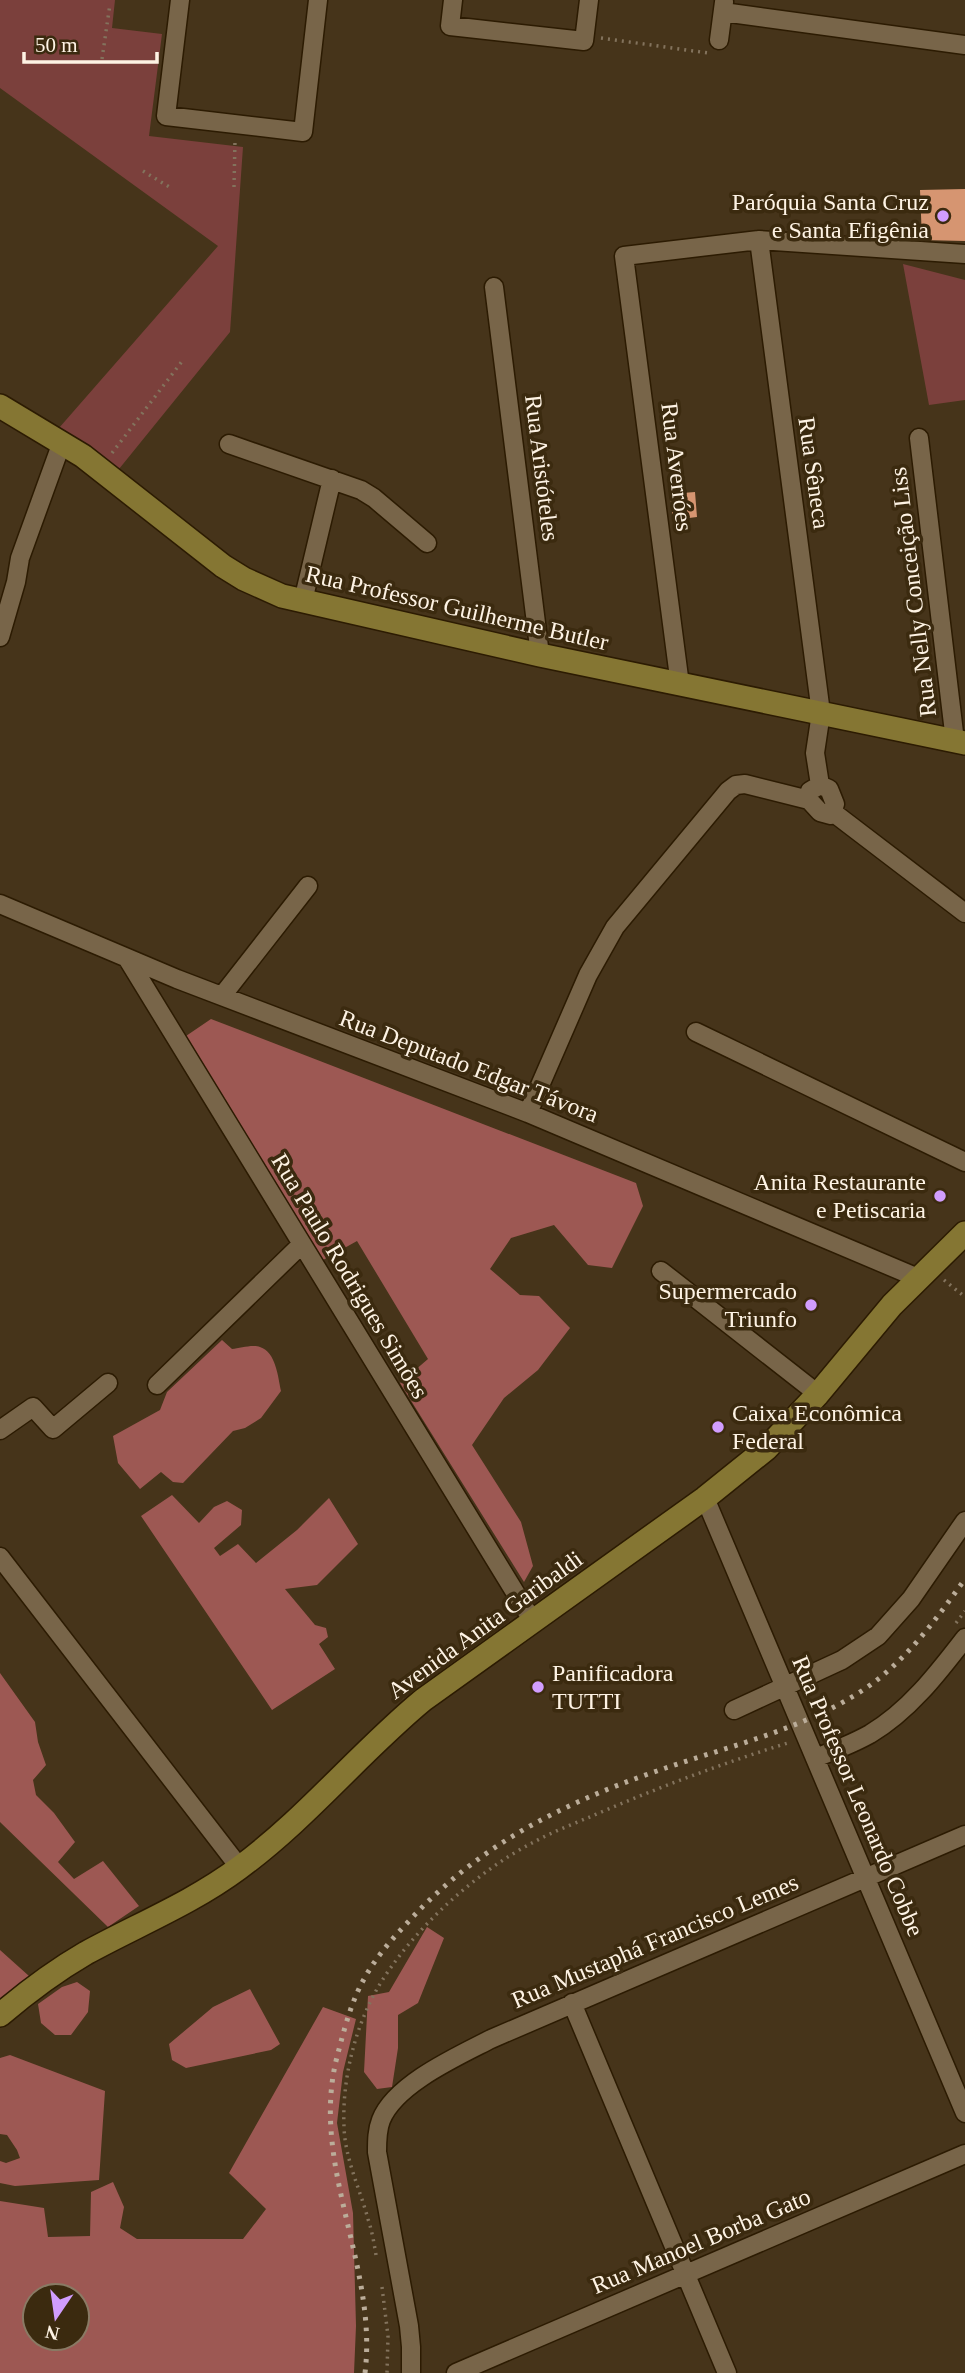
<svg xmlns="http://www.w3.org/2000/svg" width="965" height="2373" font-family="'Times New Roman',serif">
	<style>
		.green { fill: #7b403c }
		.forest { fill: #9d5853; fill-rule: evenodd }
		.building { fill: #d69571 }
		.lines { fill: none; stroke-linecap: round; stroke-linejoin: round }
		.minor-casing { stroke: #2c1b02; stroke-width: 21 }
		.major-casing { stroke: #2c1b02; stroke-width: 26 }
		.path { stroke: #83735d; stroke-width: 3.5; stroke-dasharray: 2 5; stroke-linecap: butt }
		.minor { stroke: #786549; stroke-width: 18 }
		.major { stroke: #857633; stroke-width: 23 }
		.rail { stroke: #bbad9a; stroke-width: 5; stroke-dasharray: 3.5 7; stroke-linecap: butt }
		.poi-dot { fill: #d19dfe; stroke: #3b2a0f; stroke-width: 2.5 }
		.labels { text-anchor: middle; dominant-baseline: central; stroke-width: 7; stroke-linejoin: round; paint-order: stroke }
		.poi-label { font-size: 24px; fill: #fef3e4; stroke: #3b2a0f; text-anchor: end }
		.street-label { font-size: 24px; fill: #fef3e4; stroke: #3b2a0f }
	</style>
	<rect width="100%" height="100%" fill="#46341a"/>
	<path class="green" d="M0,0H115L112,28L162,34L149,136L243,147L230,332L119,469L59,428L218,246L0,88Z
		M903,264L965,280V400L929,405Z"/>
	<path class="forest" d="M211,1019L636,1183L643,1206L612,1268L588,1265L554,1225L511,1238L490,1269L520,1295L539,1296L570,1328L538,1370L504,1398L472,1445L521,1522L533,1566L524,1582L400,1383L428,1359L357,1241L323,1260L186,1036Z
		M222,1340L232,1349C240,1348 253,1344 260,1347C276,1352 278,1377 281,1391L261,1418L245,1428L233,1431L183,1483L173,1482L161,1472L140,1489L118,1463L113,1436L160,1410L167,1392Z
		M172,1495L199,1523L214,1507L227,1501L242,1510L241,1525L214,1548L220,1556L238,1544L256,1563L297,1530L329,1498L358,1544L317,1585L285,1589L315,1625L326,1628L328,1637L319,1644L335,1669L272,1710L141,1516Z
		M0,1673L35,1722L38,1742L46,1765L33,1780L36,1795L54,1813L75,1842L58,1862L74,1879L103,1861L139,1906L108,1927L0,1822Z
		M427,1927L444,1938L418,2003L398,2015V2048L392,2087L377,2089L364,2072L368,1996L389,1992Z
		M0,1950L29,1976L0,2000Z
		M77,1982L90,1991L88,2012L71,2035H55L41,2023L38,2004L62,1987Z
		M250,1989L280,2044L271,2050L186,2068L172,2060L169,2044L213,2007Z
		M323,2007L356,2019L343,2072L337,2123L353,2213L356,2326L354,2373H0V2201L44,2208L48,2237L90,2236L91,2192L113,2182L124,2207L120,2228L137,2239H243L266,2209L229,2173ZM35,2296H77V2338H35Z
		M10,2055L105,2091L99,2180L15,2186L0,2183V2161L6,2163L20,2158L17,2150L7,2135L0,2134V2058Z"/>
	<path class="building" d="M965,189V241L922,240L920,190Z
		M695,492L697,517L673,520L670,494Z"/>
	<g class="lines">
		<defs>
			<path id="minor" d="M180,0L166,116L303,132L318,0
				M453,0L450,26L584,41L589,0
				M723,12L965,45
				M719,40L724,2
				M759,240L821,713L815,753L820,785
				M494,287L540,655
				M919,438L955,741
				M229,444L361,490L374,498L427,543
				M303,601L332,479
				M0,637L16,582L20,558L62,442
				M680,685L624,256L759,240L965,254
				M820,785L829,789L835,804L831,815L820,812L809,800L810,791Z
				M834,813L965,913
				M0,904L177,979L528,1113L918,1278
				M127,958L532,1620
				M222,996L308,886
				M696,1032L965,1162
				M528,1113L588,975L615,927L728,791L736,785L745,784L809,800
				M661,1271L818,1394
				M157,1385L302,1244
				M0,1430L33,1407L53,1429L108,1383
				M705,1498L965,2113
				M0,1557L240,1868
				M734,1710L842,1660L878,1636L911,1599L965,1521
				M815,1758C834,1751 852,1744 870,1734C909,1711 938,1673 965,1638
				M572,2003L727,2373
				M411,2373V2347L409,2326L377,2152C377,2141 377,2130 381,2120C395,2084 458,2056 491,2039L965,1835
				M456,2373L965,2154"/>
			<path id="major" d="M0,406L83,456L223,566L244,579L282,596L540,655L965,743
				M0,2015C27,1992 55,1971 86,1953C137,1925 192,1903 239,1868C306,1819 359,1753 423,1700L705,1498L766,1449L818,1394L892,1305L965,1233"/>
		</defs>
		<use href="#minor" class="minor-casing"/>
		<use href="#major" class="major-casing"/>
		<path class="path" d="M601,38L708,53
			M102,59L110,4
			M143,171L171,188
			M234,187L235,140
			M112,453L183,360
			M944,1280L965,1297
			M956,1623L965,1611
			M376,2255C374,2243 372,2231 368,2219C360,2189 345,2159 344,2127C342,2081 354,2030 377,1989C410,1932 475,1872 534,1842C552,1832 573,1824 592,1816C657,1788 723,1763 791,1742
			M382,2287L388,2336L387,2373"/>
		<use href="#minor" class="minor"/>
		<use href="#major" class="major"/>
		<path class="rail" d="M365,2373C378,2267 311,2167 336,2061C343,2034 350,2004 364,1979C376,1957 392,1939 409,1921C479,1845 561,1804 657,1771C725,1747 799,1731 860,1692C904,1664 935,1621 965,1579"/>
	</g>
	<g class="poi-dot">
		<circle cx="943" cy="216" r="7"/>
		<circle cx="940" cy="1196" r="7"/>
		<circle cx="811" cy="1305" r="7"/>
		<circle cx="718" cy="1427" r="7"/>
		<circle cx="538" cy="1687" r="7"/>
	</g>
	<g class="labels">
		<g class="poi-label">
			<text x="929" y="202">Paróquia Santa Cruz<tspan x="929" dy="28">e Santa Efigênia</tspan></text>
			<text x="926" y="1182">Anita Restaurante<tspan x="926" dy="28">e Petiscaria</tspan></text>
			<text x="797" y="1291">Supermercado<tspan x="797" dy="28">Triunfo</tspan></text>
			<text x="732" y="1413" text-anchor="start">Caixa Econômica<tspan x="732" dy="28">Federal</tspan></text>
			<text x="552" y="1673" text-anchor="start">Panificadora<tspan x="552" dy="28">TUTTI</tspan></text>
		</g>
		<g class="street-label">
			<text transform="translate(677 467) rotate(83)">Rua Averróes</text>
			<text transform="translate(542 468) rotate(83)">Rua Aristóteles</text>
			<text transform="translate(814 473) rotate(82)">Rua Sêneca</text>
			<text transform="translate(913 592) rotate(-97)">Rua Nelly Conceição Liss</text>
			<text transform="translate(457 608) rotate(13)">Rua Professor Guilherme Butler</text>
			<text transform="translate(469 1066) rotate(21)">Rua Deputado Edgar Távora</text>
			<text transform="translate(350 1276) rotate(59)">Rua Paulo Rodrigues Simões</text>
			<text transform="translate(485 1625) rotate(-36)">Avenida Anita Garibaldi</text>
			<text transform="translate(858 1796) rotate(67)">Rua Professor Leonardo Cobbe</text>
			<text transform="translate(655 1941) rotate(-23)">Rua Mustaphá Francisco Lemes</text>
			<text transform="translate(701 2241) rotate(-23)">Rua Manoel Borba Gato</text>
		</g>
	</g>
	<g transform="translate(56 2317) rotate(193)"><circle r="33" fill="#3b2a0f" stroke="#897a64" stroke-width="2"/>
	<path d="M0-5L12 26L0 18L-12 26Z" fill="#d19dfe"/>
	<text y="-10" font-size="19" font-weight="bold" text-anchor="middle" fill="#fef3e4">N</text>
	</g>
	<path d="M24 52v10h133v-10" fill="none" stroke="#fef3e4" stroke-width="3.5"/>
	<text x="35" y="52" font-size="21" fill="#fef3e4" stroke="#3b2a0f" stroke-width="5" paint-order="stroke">50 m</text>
</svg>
